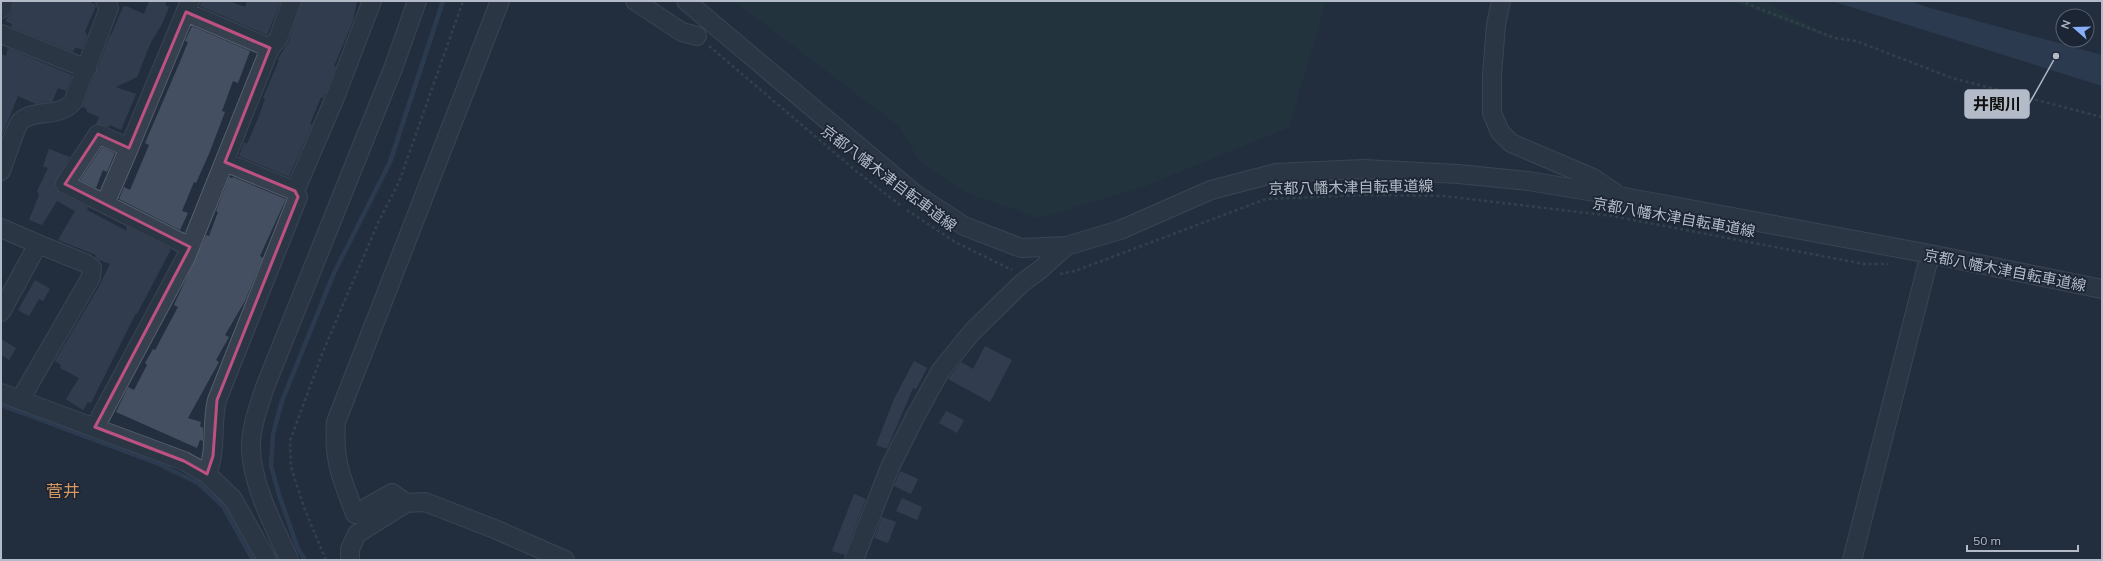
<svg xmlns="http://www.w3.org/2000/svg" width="2103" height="561" font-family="Mulish,'Noto Sans JP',sans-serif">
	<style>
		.green { fill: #253b3f }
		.water { fill: #384b67 }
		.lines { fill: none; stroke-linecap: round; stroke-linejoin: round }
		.stream { stroke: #384b67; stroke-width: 4.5 }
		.building { fill: #445062 }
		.minor-casing { stroke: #555e6c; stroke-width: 20 }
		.path { stroke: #43585c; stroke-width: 2.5; stroke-dasharray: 3 3; stroke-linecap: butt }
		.minor { stroke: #37404e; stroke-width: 18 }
		.marked { fill: none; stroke: #bd5182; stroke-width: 3; stroke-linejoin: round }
		.labels { text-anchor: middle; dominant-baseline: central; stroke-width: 3.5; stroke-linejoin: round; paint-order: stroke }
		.street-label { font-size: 15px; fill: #b3bbc9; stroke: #1c2533 }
		.quarter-label { font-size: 17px; fill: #d69761; stroke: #1c2533 }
		.leader { fill: none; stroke: #b3bbc9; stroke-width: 1.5 }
		.callout-dot { fill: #b3bbc9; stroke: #1c2533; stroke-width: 1.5 }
		.callout { fill: #b3bbc9; stroke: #b3bbc9; stroke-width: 1.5 }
		.callout-label { font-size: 16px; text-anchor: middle; font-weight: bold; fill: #111 }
	</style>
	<rect width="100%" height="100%" fill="#232e3e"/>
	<path class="green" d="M734,1H1326L1289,127L1145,186L1039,218L970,194L950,182L920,161L898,125Z
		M1730,1H1764L1840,42Z"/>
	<path class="water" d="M1832,1H1911L1923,6L2102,55V86Z"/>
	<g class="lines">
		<path class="stream" d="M1,405L159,464L198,483L223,506L253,560
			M305,560L298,549L280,498L271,466L273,434L282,401L334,273L390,162L443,1"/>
	</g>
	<path class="building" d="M14,1H88L94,4L96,6L85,31L87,36L82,49L75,48L73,52L11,27L12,24L5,21L11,13Z
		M149,1H167L165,5L169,7L162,24L151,42L137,77L116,87L136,94L121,130L110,125L109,127L96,124L99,117L87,112L86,108L82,107L110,35H111L123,7L126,6L144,14Z
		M201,1H229L245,7L247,1H281L267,35L200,6Z
		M302,1H357L353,21L334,66H336L328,88L323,98L321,97L310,124L312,125L289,177L239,156L244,142L247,144L259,116L265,99L263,98L279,60H277L288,43Z
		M192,26L250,51L238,83L233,81L222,111L225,112L209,154L196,183L194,182L182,211L188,213L180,230L119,199L124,187L130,190L149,145L145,143L179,64L188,42L185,41Z
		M8,48L72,75L66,91L58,88L52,102L36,104L18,96L1,138V54L6,56Z
		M102,147L115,153L107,172L103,170L96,188L80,180Z
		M49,149L70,157L55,183L56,189L60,193L88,207L87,210L127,231L126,226L171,249L137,314L136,313L91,403L88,402L83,410L66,399L79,378L60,368L61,365L55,361L98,288L110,264L97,259L95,257L96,255L58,240L75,211L57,201L42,225L29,220L39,195L37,191L48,168L43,166Z
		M229,177L232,178L233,177L286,199L260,256L263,258L245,301L225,335L229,337L216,360L219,362L188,418L201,422L200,426L203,428V441L200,440L197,448L116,412L128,387L134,390L147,365L145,363L153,349L155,350L178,307L174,305L206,235L209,236L218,212L216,211Z
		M35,280L50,289L43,301L39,299L29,316L18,310Z
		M1,339L16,348L9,360L1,355Z
		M985,346L1012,360L990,402L948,379L961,362L973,369Z
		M914,361L927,368L916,389L913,388L887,449L876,445L894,399Z
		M946,411L964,420L957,433L939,423Z
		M900,471L918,479L911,494L894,486Z
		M854,494L866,499L845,555L832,551Z
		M902,498L922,507L917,520L896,511Z
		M882,517L896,522L888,543L874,538Z"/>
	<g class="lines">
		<defs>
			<path id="minor" d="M635,1L682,32L697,36
				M686,1L915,194L964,226L1021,248L1066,246
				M1501,1L1496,25L1492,75V113L1500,132L1511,143L1593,178L1614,192
				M1,9L4,1
				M186,12L270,48
				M1,34L87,69
				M129,148L105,204L190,247
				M1,171C5,161 15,128 20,122C32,108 58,119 73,102L109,8L105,1
				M295,191L336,95L372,1
				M105,204L65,184L98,134L129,148L190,1
				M1,228L38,244L1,312
				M1930,254L2102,289
				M1,393L184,461L207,474L233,499L267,560
				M20,400L91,277L92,268L85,263L38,244
				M95,427L186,257L270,48L278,39L292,1
				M207,474C217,450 211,424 217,400L298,197L295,191L225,162
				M406,503L392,493L355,514C342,479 333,461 336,422L500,1
				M289,560C274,525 253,488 251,450C250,429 259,406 265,387L394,66L417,1
				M350,560V549L357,534L406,503L425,502L497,530L565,560
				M854,560L890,467L915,417L941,370L972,332L1022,283L1041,269L1066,246L1120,230L1211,190L1276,173L1363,169L1458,174L1528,181L1619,196L1930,254L1852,560"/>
		</defs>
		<use href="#minor" class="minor-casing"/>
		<path class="path" d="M1740,1L1835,38L1856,41L1952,78L2102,117
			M709,46L856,171L900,205
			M907,210L955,242L1012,270
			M1060,274L1075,271L1266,199L1362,195L1444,196L1612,216L1864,264H1888
			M326,560L305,510L291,467L290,441L322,354L378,223L399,182L463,1"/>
		<use href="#minor" class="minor"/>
	</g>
	<path d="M0 0H2103V561H0ZM186,12L270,48L225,162L295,191L298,197L217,400L213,456L207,474L184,461L95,427L190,247L65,184L98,134L129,148Z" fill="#232e3e" fill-opacity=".55" fill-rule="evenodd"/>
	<path class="marked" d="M186,12L270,48L225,162L295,191L298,197L217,400L213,456L207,474L184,461L95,427L190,247L65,184L98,134L129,148Z"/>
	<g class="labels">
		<g class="street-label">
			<text transform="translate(889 178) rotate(37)">京都八幡木津自転車道線</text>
			<text transform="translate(1351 187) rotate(-1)">京都八幡木津自転車道線</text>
			<text transform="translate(1674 217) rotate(10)">京都八幡木津自転車道線</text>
			<text transform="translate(2005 270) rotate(11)">京都八幡木津自転車道線</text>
		</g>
		<g class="quarter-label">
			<text x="63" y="490">菅井</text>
		</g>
	</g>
	<path class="leader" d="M2056 56L2029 104"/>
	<circle class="callout-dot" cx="2056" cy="56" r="4"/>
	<rect class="callout" x="1965" y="90" width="64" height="28" rx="4"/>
	<g class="callout-label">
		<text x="1997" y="110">井関川</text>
	</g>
	<rect width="2103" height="561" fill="none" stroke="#b3bbc9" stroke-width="4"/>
	<g transform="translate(2075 28) rotate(290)"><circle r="19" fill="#1c2533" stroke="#58616f"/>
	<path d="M0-3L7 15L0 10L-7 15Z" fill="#88b0f9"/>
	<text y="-6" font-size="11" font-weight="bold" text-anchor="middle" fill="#b3bbc9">N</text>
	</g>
	<path d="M1967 545v6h111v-6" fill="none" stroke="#b3bbc9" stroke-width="2"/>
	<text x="1973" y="545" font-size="12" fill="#b3bbc9" stroke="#1c2533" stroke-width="3" paint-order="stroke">50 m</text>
</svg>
